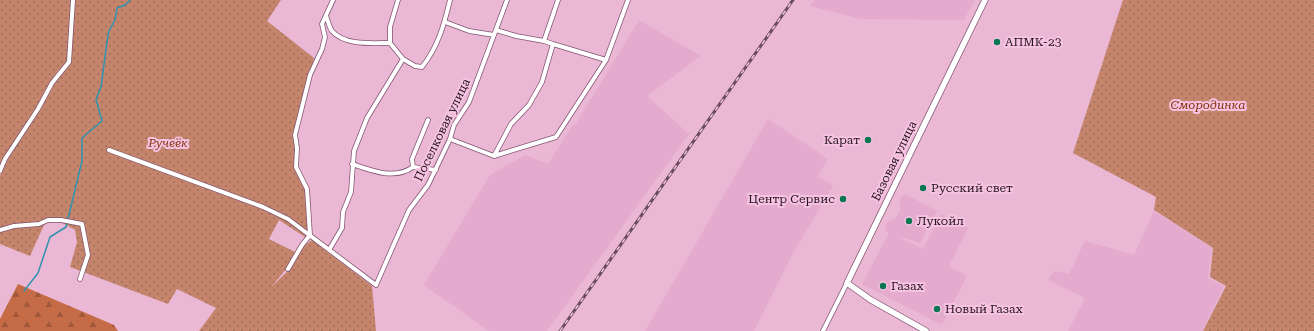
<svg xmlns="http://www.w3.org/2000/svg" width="1314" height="331" font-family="'Roboto Serif',serif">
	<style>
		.built { fill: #e5abce }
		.grass { fill: url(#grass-dots) }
		.forest { fill: url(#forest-firs) }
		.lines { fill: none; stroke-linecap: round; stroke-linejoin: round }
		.stream { stroke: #3093b1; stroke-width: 1.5 }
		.minor-casing { stroke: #825570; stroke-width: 5.5 }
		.secondary-casing { stroke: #825570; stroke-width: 7 }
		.minor { stroke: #fff; stroke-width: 4 }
		.secondary { stroke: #fff; stroke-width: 5.5 }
		.rail-casing { stroke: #6a4c5e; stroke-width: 3 }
		.rail { stroke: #f7c3e2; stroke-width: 1.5; stroke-dasharray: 4.5; stroke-linecap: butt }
		.poi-dot { fill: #097852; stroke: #f7c3e2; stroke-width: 1.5 }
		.labels { text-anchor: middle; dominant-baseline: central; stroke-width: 4; stroke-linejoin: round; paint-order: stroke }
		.poi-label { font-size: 12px; fill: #25131e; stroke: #f7c3e2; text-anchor: start }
		.park-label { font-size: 12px; font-style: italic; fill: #843106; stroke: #f7c3e2 }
		.street-label { font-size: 12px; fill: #25131e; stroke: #f7c3e2 }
	</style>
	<defs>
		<pattern id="grass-dots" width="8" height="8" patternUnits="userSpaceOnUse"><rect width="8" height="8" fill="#c4856c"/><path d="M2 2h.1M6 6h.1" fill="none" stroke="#9f6c58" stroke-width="1.8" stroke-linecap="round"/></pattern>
		<pattern id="forest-firs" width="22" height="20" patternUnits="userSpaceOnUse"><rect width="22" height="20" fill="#c56c47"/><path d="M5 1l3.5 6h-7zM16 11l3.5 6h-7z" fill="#a0583b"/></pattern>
	</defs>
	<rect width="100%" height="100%" fill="#eab7d5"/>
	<path class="built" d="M815,0H975L964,20L861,19L810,6Z
		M639,20L701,56L647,96L689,134L547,331H489L424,285L490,175L525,155L548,164L572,126L575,125Z
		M768,119L828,159L818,176L833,186L792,255L754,331H645Z
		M905,194L937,211L920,243L897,236L923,249L941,214L968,228L949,266L967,276L942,325L862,284L889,233L885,231L886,223L895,218L900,211V198Z
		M1154,211L1212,248L1208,278L1224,286L1202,331H1068L1085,298L1048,280L1054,271L1069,274L1085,241L1134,255Z"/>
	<path class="grass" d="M0,0H72L67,61L57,72L0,170Z
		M75,0H281L267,21L314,58L294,136L296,148L295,167L306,190L308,232L305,237L279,220L269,239L295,252L287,268L271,287L289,270L303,246L312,240L372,286L376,331H199L216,308L177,289L168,304L70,267L77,242L75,230C65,224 55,218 44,225L30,256L0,244V176L7,160L35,118L55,83L71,62Z
		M1123,0H1314V331H1203L1226,286L1210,277L1213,248L1154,210L1156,197L1073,153Z"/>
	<path class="forest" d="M18,284L114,325L118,331H0V319Z"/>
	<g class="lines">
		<path class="stream" d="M24,291L38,273L50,237L66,227L82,161V138L102,121L96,99L101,87L107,42L109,31L115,20L117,8L125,5L130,0"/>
		<defs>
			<path id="minor" d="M326,16C328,20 329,27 332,31C345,46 373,43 390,43
				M445,22L469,31L494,35
				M496,30L516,36L544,41
				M553,44L606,60
				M403,59L415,66L422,67C438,47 444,25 450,0
				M450,139L494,156L556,137L606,60L628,0
				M109,150L263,207L288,219L376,285L409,210L428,185L450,139L454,125L469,102L507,0
				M494,156L511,124L529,105L542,82L553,44L544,41L558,0
				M352,164C372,171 395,180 413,167L436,170
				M413,167L412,159L428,120
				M0,171L5,159L38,109L52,83L69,62L73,0
				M0,230L14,226L39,224L48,220H61L82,224L88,255L80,279
				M329,250L342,228L343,212L351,192L354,151L367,118L403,59L390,43V27L398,0
				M288,269L302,245L310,235L307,189L296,167L297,148L295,135L310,75L322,49L325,37L322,24L333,0
				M823,331L847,283"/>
			<path id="secondary" d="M926,331L871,300L847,283L985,0"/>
		</defs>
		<use href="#minor" class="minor-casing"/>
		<use href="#secondary" class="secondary-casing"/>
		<use href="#minor" class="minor"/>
		<use href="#secondary" class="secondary"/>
		<defs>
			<path id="rail" d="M560,331L793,0"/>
		</defs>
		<use href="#rail" class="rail-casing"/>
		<use href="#rail" class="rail"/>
	</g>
	<g class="poi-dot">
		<circle cx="997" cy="42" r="4"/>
		<circle cx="868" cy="140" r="4"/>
		<circle cx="923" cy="188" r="4"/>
		<circle cx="843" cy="199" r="4"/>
		<circle cx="909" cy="221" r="4"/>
		<circle cx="883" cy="286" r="4"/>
		<circle cx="937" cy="309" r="4"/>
	</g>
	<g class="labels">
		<g class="poi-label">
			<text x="1005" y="42">АПМК-23</text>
			<text x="860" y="140" text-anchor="end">Карат</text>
			<text x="931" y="188">Русский свет</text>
			<text x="835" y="199" text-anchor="end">Центр Сервис</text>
			<text x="917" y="221">Лукойл</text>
			<text x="891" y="286">Газах</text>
			<text x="945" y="309">Новый Газах</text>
		</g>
		<g class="park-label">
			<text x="1208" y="105">Смородинка</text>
			<text x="168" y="143">Ручеёк</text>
		</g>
		<g class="street-label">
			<text transform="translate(442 130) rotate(-64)">Поселковая улица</text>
			<text transform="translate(894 161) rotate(-64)">Базовая улица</text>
		</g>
	</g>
</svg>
